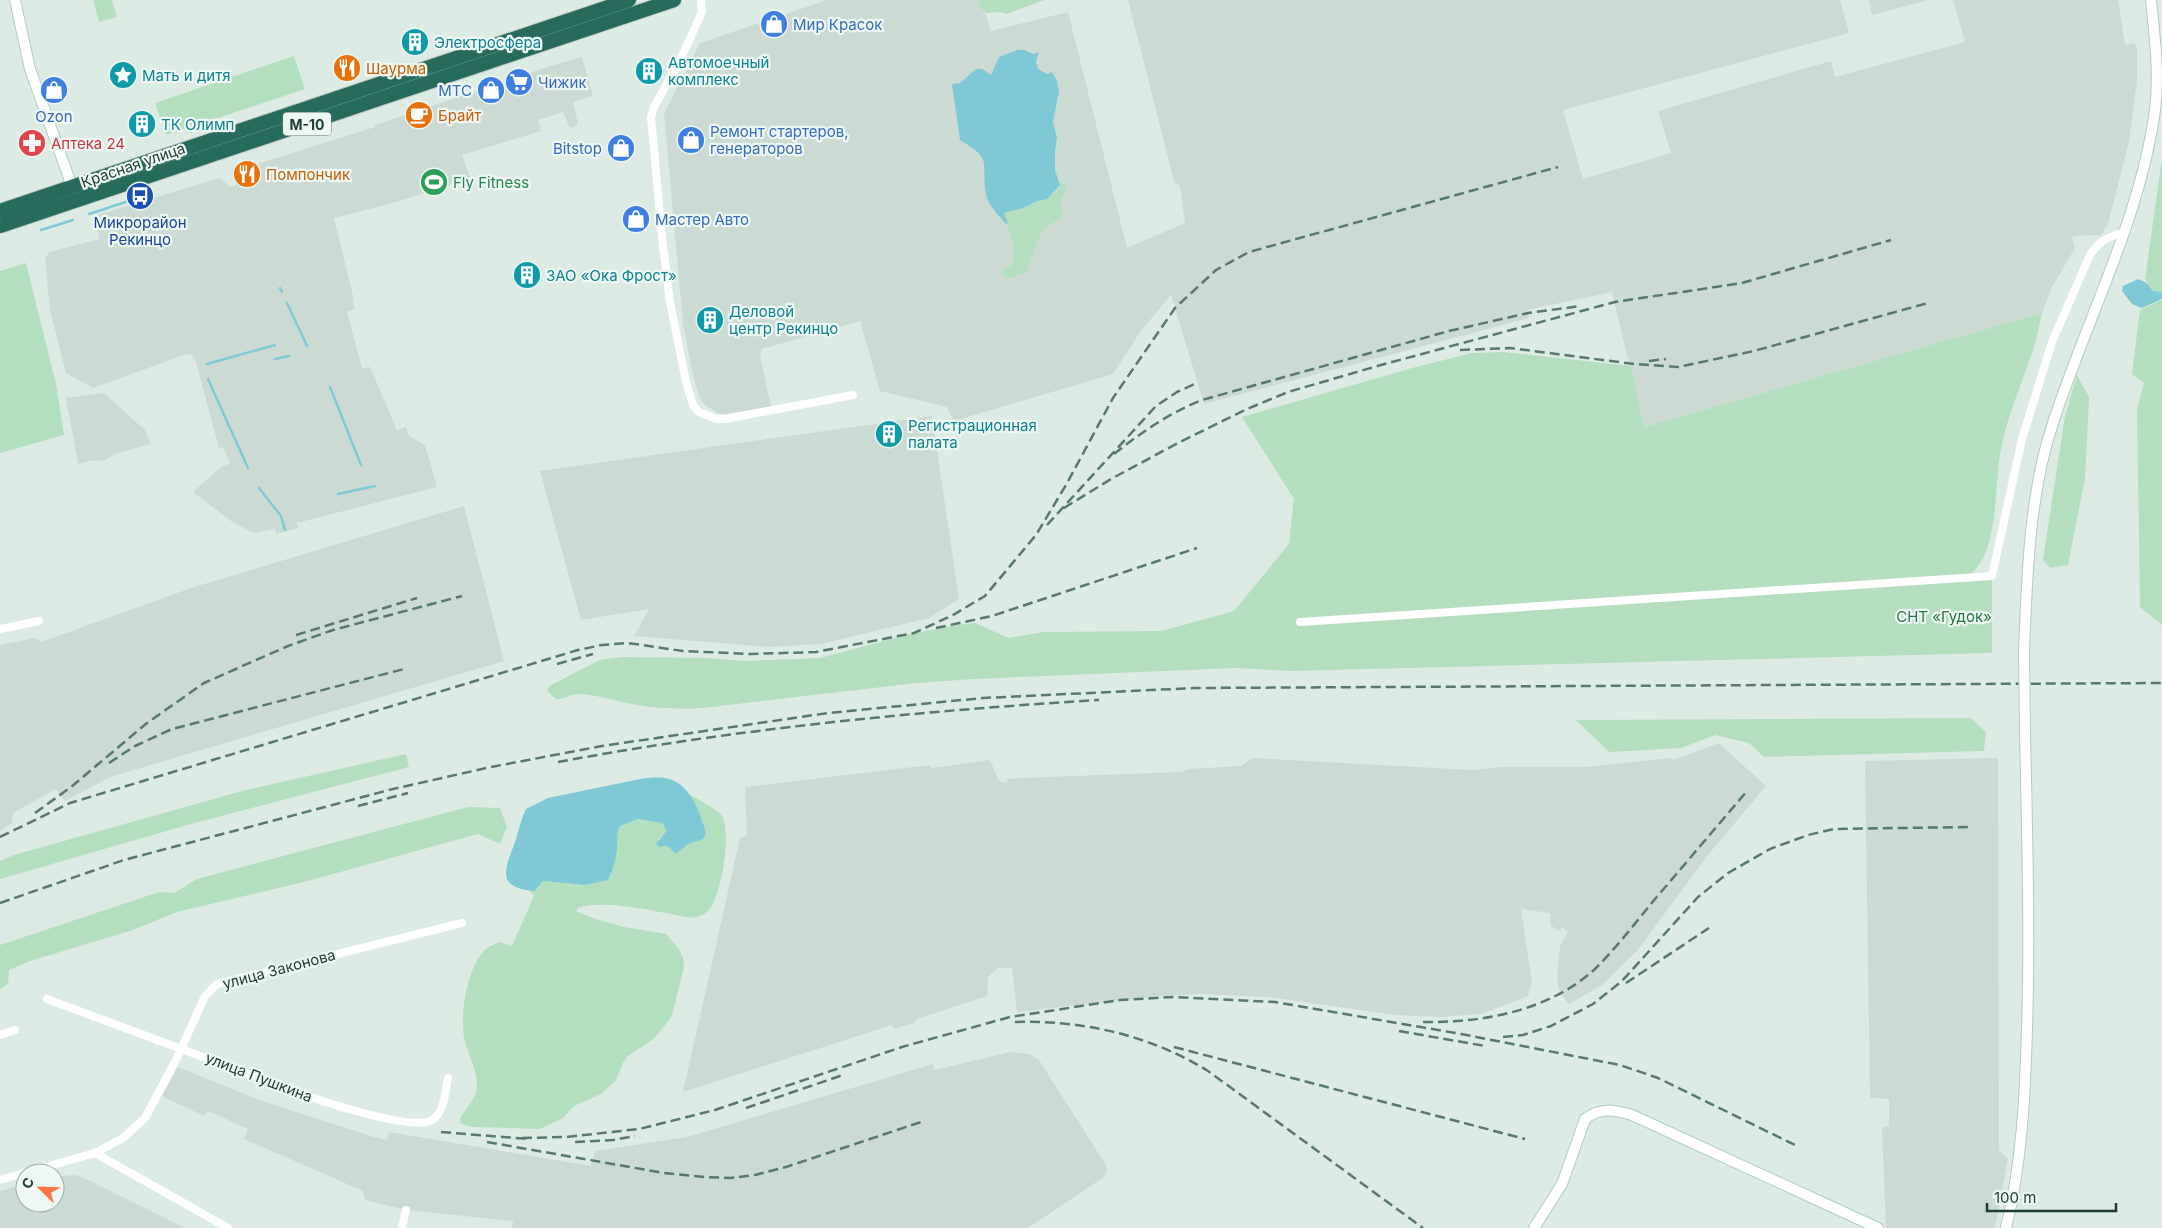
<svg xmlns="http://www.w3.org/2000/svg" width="2162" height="1228" font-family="Inter,sans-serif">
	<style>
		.built { fill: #cbdbd4 }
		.green { fill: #b4dfbf }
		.water { fill: #7fc9d6 }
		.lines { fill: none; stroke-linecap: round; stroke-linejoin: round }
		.stream { stroke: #7fc9d6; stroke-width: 2.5 }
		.secondary-casing { stroke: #b0ccc1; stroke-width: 12 }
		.highway-casing { stroke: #c0c8c6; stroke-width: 16 }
		.street { stroke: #fff; stroke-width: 8 }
		.secondary { stroke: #fff; stroke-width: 10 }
		.highway { stroke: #276b5d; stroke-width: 14 }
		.rail { stroke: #57786f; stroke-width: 2.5; stroke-dasharray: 10 5; stroke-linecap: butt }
		.secondary-bridge-casing { stroke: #b0ccc1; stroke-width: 12; stroke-linecap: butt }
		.secondary-bridge { stroke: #fff; stroke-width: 10 }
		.labels { text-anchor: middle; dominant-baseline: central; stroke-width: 4.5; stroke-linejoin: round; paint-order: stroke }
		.shield { fill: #eef7f3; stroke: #5c746d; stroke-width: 1 }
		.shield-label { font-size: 14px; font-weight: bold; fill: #1d3c34 }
		.shop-label { font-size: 15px; fill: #366cbe; stroke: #eef7f3; text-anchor: start }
		.culture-label { font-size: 15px; fill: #0d838f; stroke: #eef7f3; text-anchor: start }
		.food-label { font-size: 15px; fill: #c56008; stroke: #eef7f3; text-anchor: start }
		.health-label { font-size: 15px; fill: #be3a42; stroke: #eef7f3; text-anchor: start }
		.street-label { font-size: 15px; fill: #1d3c34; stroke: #eef7f3 }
		.leisure-label { font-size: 15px; fill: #27864d; stroke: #eef7f3; text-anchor: start }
		.transit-label { font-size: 15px; fill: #164399; stroke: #eef7f3 }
		.park-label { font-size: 15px; fill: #247644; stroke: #eef7f3 }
	</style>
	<rect width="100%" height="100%" fill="#ddebe5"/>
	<path class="built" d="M827,0H981L991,31L1068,12L1127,248L1185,223L1180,187L1174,181L1128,0H1840L1849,33L1563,110L1583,179L1671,153L1658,111L1831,61L1835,77L1965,42L1953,0H2118L2125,45L2134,43L2137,47V81L2129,141L2108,224L2101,235L2072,236L2075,248L2052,287L2042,313L1644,427L1612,292L1527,310L1529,318L1204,404L1171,295L1140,332L1113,374L954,421L947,407L880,391L860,321L762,349L760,354L771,407L724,414L718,413L706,406L700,399L693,375L683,324L664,113L700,43Z
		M1869,0H1928L1872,15Z
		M582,57L593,96L573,102L578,124L570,128L563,112L538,120L541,131L462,155L470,177L467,180L389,204L334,218L354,300H352L355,309L347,312L362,368L370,367L397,430L406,427L409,436L425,445L437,487L297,523L298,528L276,534L275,529L254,533L231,521L193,492L221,467L230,463L223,447L219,448L195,359H193L192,354L184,355L93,388L66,373L50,310L45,259L49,252L100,239L94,216L219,178L231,187L236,185L232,172L375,127V125L550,66Z
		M104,393L145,430L151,444L118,453L101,462L100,460L91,461L78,464L66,398Z
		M932,416L959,599L929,618L821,644L769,647L634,636L649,609L581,620L540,471Z
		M464,506L504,661L110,777L65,801L56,789L13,813L12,823L0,831V645L35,638L41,642L194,587Z
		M1719,743L1766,786L1708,855L1637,951L1602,985L1569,1004L1562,996L1558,987L1557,973L1560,946L1568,932L1562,927L1560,931L1551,926L1550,913L1521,909L1532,981L1528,996L1481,1014L1442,1017L1395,1015L1269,997L1201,994L1159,996L1017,1012L1012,968H998L988,977L987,996L917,1019L914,1023L894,1029L892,1025L683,1092L740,838L747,835L745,787L930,765L932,768L990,760L999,781L1007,783V779L1021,778L1181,772L1189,769L1241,766L1252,758L1472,770L1501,767H1586L1671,758L1674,760Z
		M1998,758L1999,1150L2008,1159L1998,1213L1995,1228H1888L1886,1227L1882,1128L1889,1126V1099L1870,1098L1865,761Z
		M1010,1052L1029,1054L1039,1060L1106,1165L1107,1170L1104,1177L1028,1228H512L513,1221L406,1210L365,1200L363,1191L244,1139L248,1129L208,1111L204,1116L162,1096L178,1067L259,1100L374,1137L387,1140L389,1132L591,1166L595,1151L687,1137L933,1064L935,1070Z
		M73,1175L80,1176L185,1228H0V1191L25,1184V1203H55V1177Z"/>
	<path class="green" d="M93,0H112L117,17L99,22Z
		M978,0H1044L1007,14L1000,12L987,13L981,9Z
		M294,56L305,89L166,135L155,103Z
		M2162,158V292L2153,291L2145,279Z
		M1060,182L1065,184L1066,189C1065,192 1062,196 1061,199C1059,205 1065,213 1060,218C1058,222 1051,223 1047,226C1040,232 1028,263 1027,272L1007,279L1002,273L1003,270L1013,264L1014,245L1004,214C1010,208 1015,211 1022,209C1027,207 1032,203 1037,201C1047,197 1058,195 1060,182Z
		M26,263L56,384L64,435L0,453V271Z
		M2162,300V625L2140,607L2137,409L2144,383L2132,374L2140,310Z
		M2042,313C2039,325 2037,338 2033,350C2023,381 2009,411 2002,444C1995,478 1998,515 1987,549C1983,560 1977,569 1968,577L1992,576V653L1291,671L1236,668L974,679L917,683L703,708C681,709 659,709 637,705C618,702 600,695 580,694C564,693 560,708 547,690L549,686L600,660L622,657L706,658L746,661L820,658L910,634L957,625L975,623L1009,638L1044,632L1162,631L1234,611L1289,544L1294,499L1242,417L1412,368L1472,353L1504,352L1631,366L1644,427Z
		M2077,375L2089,397L2085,478L2068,565L2050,568L2043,560L2065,416Z
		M1971,718L1986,732L1984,751L1764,757L1749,743L1715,735L1681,748L1609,752L1576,720Z
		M406,754L409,767L198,822L0,879V861L14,855L242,791Z
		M690,794C698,800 717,809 722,816C732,833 721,896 709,910C704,915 698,917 691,918C655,912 615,900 579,907L576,911L596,919L624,927L666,934L679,949L683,958L684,967L672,1016L655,1038L628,1056L623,1063L616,1080L601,1094L574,1106L563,1118L540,1129L473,1127L461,1124L460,1118C466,1108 477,1098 477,1085C477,1068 467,1053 464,1037C460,1014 467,970 483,952C487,947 493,945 499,942L512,946L534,896L529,890L535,891L543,881L584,885L610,875L617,849L616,834L620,826L638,819L662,823L668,829L658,840L671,846L703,839V822Z
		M468,807L500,808L507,827L500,844L478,834L304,882L177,912L130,931L30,961L9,970L8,984L0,989V945L159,892L174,893L197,879Z"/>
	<path class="water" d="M1017,50H1025L1033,54L1039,52L1036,62L1038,69L1047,74L1052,72L1057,81L1059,91L1053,122L1057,138L1055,151V170L1060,185L1047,199L1037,201L1021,209L1006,212L1004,214L1008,223L1006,224C999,216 988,205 986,195C980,161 995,161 960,140L952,84L960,83L976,69H982L991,75L999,57Z
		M2138,279L2147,283L2153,291L2162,292V299L2142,308L2132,304L2122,291L2123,286Z
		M645,778C651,778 658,777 665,778C690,782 700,812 706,833L703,839L688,844L676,854C669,848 670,844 660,847L656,844L667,830L662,823L638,819L620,826C616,834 618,840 617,849C616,859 612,872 608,880L584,885L543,881L535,891C492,888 507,866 516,839C519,829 521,819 526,809L548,798Z"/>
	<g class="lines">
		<path class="stream" d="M89,214L132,200
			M41,230L73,220
			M280,288L282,292
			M287,303L307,346
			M275,359L289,356
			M207,364L275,345
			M208,379L248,468
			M330,387L361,465
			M259,488L281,516L285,530
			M338,494L375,486"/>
		<defs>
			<path id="secondary" d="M15,0L30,69L74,192
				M2024,652C2027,576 2029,495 2053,423C2086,321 2138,223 2154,117C2160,78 2155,39 2151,0
				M1534,1228L1562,1184L1585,1119C1600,1107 1614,1110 1632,1115L1878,1228
				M2006,1228C2022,1163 2025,1096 2027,1029C2030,930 2027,830 2025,731"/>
			<path id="highway" d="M0,211L629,0
				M0,226L674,0"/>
		</defs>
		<use href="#secondary" class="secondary-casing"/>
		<use href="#highway" class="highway-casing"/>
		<path class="street" d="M701,0L702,12L698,21L680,60L654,107L651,117L662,237L670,302L686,382L693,405L699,412L716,419H725L853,395
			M1300,622L1992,576L2022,439L2052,342L2090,255C2101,240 2105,238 2122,233
			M0,629L39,621
			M47,999L313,1098C335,1105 413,1131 432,1120C445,1112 445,1091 448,1078
			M0,1035L15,1030
			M95,1153L123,1138L145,1118L177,1058L205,996L217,984L462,923
			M0,1180L95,1153L228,1228
			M402,1228L406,1210"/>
		<use href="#secondary" class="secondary"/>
		<use href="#highway" class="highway"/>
		<path class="rail" d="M1460,350L1510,348L1634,364L1678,367L1754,351L1928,303
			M1649,361L1666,359
			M1114,454C1142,432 1169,413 1202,400L1449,331L1528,313L1581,306
			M1064,508L1111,479L1178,443L1247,409L1288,392L1381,365L1615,302L1742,283L1891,240
			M1047,525L1156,406L1177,392L1197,383
			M936,628L992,616L1197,548
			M296,635L417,598
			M557,664L593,654
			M558,762C736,729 917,711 1099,700
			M109,763L135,746L172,729L404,669
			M358,806L408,793
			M35,813L71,787L147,723L204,683L288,646L333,630L462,596
			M0,837L70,803L578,650L602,645L628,643L683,651L751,654L816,652L914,633L953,615L985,596L1036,535L1066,485L1113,398L1175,308L1216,270L1249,252L1558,167
			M0,903L124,860L393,789L491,767L602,746L828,713L983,698L1195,688L2162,683
			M1626,983L1709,928
			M1015,1022C1082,1020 1150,1035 1208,1071L1423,1228
			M1423,1022C1482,1023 1550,1011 1596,968C1617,947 1636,922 1655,899C1686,863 1717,826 1748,790
			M1399,1031L1485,1046
			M1503,1037L1523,1035L1551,1026L1593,1004L1622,981L1698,897L1728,873L1770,849L1808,835L1834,829L1968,827
			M1174,1047L1525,1139
			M746,1108L843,1075
			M441,1132L528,1139
			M522,1138L566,1137L639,1129L715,1110L902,1047L1010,1017L1120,1000L1174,997L1275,1002L1461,1034L1620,1065L1658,1078L1795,1145
			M487,1142L664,1173L704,1177L730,1178L755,1175L786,1167L921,1122
			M575,1142L613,1140L635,1136"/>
		<defs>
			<path id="secondary-bridge" d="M2024,652L2025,731"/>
		</defs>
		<use href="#secondary-bridge" class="secondary-bridge-casing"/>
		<use href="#secondary-bridge" class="secondary-bridge"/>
	</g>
	<defs>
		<symbol id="shop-disc" viewBox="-11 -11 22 22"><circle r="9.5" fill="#3f7fe0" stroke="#eef7f3"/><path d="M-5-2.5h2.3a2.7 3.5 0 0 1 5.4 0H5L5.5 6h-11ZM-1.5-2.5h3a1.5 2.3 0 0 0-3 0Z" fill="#fff"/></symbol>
		<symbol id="building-disc" viewBox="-11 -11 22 22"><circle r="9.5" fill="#0f9aa8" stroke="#eef7f3"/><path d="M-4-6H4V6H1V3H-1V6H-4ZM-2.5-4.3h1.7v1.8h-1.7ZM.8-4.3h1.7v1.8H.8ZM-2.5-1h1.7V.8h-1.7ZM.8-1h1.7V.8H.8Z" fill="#fff"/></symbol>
		<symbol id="restaurant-disc" viewBox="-11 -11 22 22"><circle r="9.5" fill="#e8710a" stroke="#eef7f3"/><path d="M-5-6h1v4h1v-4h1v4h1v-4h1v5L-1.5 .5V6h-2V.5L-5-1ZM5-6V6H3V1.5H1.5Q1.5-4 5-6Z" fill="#fff"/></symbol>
		<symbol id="sight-disc" viewBox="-11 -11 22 22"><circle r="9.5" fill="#0f9aa8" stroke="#eef7f3"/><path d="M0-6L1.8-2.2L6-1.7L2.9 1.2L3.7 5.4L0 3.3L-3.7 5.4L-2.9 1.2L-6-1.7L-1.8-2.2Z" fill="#fff"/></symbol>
		<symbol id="supermarket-disc" viewBox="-11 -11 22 22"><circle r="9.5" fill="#3f7fe0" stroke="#eef7f3"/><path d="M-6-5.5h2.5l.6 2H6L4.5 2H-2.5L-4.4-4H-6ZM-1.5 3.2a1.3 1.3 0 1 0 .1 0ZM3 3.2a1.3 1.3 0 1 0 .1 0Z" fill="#fff"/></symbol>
		<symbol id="cafe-disc" viewBox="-11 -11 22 22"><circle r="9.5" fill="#e8710a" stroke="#eef7f3"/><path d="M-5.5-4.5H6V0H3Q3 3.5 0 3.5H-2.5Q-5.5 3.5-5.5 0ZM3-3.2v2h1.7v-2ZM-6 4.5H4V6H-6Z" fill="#fff"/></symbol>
		<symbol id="pharmacy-disc" viewBox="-11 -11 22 22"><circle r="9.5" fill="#e0444e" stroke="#eef7f3"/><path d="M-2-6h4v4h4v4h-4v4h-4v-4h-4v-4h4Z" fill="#fff"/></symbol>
		<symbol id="stadium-disc" viewBox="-11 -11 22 22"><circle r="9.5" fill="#2e9e5b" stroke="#eef7f3"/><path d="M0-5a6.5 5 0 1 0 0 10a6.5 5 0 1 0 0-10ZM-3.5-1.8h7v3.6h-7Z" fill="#fff"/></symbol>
		<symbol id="bus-disc" viewBox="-11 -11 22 22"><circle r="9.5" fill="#1a4fb4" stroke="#eef7f3"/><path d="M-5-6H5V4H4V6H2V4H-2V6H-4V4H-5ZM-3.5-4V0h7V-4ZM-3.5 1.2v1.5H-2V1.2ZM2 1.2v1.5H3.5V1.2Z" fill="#fff"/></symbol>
	</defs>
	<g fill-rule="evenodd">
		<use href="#shop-disc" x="758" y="8" width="32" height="32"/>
		<use href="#building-disc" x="399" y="26" width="32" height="32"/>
		<use href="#restaurant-disc" x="331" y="52" width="32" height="32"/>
		<use href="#building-disc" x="633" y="55" width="32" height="32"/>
		<use href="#sight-disc" x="107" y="59" width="32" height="32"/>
		<use href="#supermarket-disc" x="503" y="66" width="32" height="32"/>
		<use href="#shop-disc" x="38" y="74" width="32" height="32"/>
		<use href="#shop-disc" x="475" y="74" width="32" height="32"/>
		<use href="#cafe-disc" x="403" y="99" width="32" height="32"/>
		<use href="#building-disc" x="126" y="108" width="32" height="32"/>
		<use href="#shop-disc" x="675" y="124" width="32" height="32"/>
		<use href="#pharmacy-disc" x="16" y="127" width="32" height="32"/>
		<use href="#shop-disc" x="605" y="132" width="32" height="32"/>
		<use href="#restaurant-disc" x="231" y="158" width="32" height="32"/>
		<use href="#stadium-disc" x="418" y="166" width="32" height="32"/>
		<use href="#bus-disc" x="124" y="180" width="32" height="32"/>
		<use href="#shop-disc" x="620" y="203" width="32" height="32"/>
		<use href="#building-disc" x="511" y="259" width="32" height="32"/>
		<use href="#building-disc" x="694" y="304" width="32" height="32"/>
		<use href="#building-disc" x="873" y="418" width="32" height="32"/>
	</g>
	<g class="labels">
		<rect class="shield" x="283" y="112.5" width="48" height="23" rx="4"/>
		<g class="shield-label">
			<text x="307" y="124">М-10</text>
		</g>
		<g class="shop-label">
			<text x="793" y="24">Мир Красок</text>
			<text x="538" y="82">Чижик</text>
			<text x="472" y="90" text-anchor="end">МТС</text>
			<text x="54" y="116" text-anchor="middle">Ozon</text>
			<text x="710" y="131">Ремонт стартеров,<tspan x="710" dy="17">генераторов</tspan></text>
			<text x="602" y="148" text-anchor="end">Bitstop</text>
			<text x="655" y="219">Мастер Авто</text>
		</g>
		<g class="culture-label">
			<text x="434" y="42">Электросфера</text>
			<text x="668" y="62">Автомоечный<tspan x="668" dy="17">комплекс</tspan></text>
			<text x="142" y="75">Мать и дитя</text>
			<text x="161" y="124">ТК Олимп</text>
			<text x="546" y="275">ЗАО «Ока Фрост»</text>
			<text x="729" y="311">Деловой<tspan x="729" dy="17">центр Рекинцо</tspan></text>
			<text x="908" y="425">Регистрационная<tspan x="908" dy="17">палата</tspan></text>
		</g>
		<g class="food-label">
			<text x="366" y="68">Шаурма</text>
			<text x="438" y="115">Брайт</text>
			<text x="266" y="174">Помпончик</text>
		</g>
		<g class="health-label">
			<text x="51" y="143">Аптека 24</text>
		</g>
		<g class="street-label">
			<text transform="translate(133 165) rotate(-19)">Красная улица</text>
			<text transform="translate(279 969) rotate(-15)">улица Законова</text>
			<text transform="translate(259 1077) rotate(21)">улица Пушкина</text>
		</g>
		<g class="leisure-label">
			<text x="453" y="182">Fly Fitness</text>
		</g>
		<g class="transit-label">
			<text x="140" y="222">Микрорайон<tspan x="140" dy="17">Рекинцо</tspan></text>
		</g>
		<g class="park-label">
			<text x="1944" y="616">СНТ «Гудок»</text>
		</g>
	</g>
	<g transform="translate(40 1188) rotate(293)"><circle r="24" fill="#eef7f3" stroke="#9aaca7"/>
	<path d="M0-4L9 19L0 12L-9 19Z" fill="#ff7547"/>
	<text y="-8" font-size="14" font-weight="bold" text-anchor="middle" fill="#1d3c34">С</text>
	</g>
	<path d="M1987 1203v8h129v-8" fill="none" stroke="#1d3c34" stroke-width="2.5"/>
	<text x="1994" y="1203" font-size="15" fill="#1d3c34" stroke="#eef7f3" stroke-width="4" paint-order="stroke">100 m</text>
</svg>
